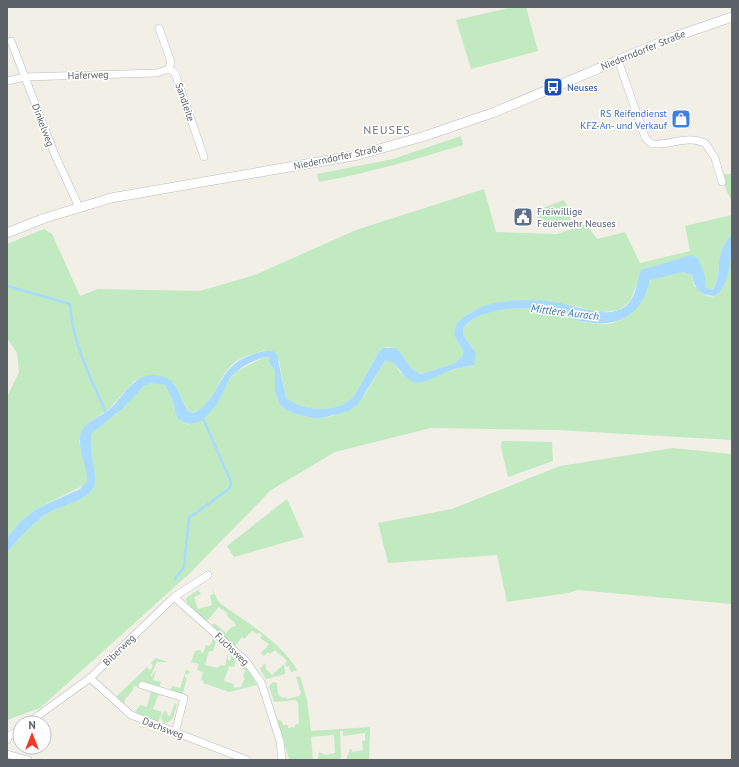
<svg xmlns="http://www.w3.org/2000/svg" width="739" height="767" font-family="'PT Sans',sans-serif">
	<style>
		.green { fill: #c1eac1 }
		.water { fill: #a8daff }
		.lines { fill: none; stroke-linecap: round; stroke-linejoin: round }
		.stream { stroke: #a8daff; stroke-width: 2.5 }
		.minor-casing { stroke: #b9bcc1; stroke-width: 8 }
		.secondary-casing { stroke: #b9bdc3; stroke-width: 10 }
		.minor { stroke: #fff; stroke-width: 7 }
		.secondary { stroke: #fff; stroke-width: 9 }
		.labels { text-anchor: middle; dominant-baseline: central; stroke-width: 3; stroke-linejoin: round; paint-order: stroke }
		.street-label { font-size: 10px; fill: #5d6268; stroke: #fff }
		.transit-label { font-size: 10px; fill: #164399; stroke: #fff; text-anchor: start }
		.shop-label { font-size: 10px; fill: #366cbe; stroke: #fff; text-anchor: end }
		.service-label { font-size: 10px; fill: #4e5e75; stroke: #fff; text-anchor: start }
		.water-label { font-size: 11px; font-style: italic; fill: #3874b2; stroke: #fff }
		.quarter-label { font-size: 12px; letter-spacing: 1px; fill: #6e747a; stroke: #fff }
	</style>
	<rect width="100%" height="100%" fill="#f1efe6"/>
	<path class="green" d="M513,7H526L538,51L471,69L456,20Z
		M461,136L463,145C416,159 368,173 319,182L317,174L393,159Z
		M722,174H732V201L726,190Z
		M484,189L496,232L557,234L586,224L597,239L625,232L640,263L690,251L685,226L732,215V234C717,251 722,271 713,290L705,287V277L687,256L637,284L630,301L619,310L595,313L580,307L555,302L521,300L475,310L465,316L454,335L463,351V355L455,363L421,374C411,372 403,356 396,348L386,347L379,352L354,396C337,414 305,412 286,398L279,361L264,350C255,354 243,356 235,362C216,378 217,400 194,413L188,411L174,383L147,376L134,381L110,408L91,421L79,441L88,475L87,481L84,485L36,509L21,521L7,538V397L19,372L17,353L7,338V244L44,229L52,234L80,296L98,289L200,291L255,275L356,230Z
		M564,200L568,207L571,225L538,227L537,210Z
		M732,257V440L557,430L431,428L335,452L271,490L190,573L40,708L7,720V553C17,540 28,529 41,518C54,506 86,503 94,487C99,477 87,448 92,432C101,424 113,418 122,409C135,397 144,376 165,385L172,399L177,418L188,425L221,396L227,382L237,371L265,357L269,358V363L275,371V391L280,405L286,410L295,414L318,419L333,416L365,394L385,361C396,360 395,367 402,374C405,377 409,379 413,382L426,381L449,371L474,365L473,348L464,336L463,329C479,304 537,305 563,314C567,315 570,317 574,319C583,323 603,326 613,323C629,318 641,307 647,291C648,287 649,281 653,278L683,272L692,275L694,286C698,289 703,294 707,296C725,302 728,268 732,257Z
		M502,441L552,442L553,461L508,477L501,447Z
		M673,448L732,454V604L578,590L568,593L507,602L497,555L388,563L378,523L452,509L560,466Z
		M287,499L304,537L234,557L227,546Z
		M210,583L217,599L221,604C246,622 282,643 297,670L291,672L289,666L286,667L285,663L287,661L275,650L270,654L268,652L264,656L261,653L269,644L260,638L262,635L259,633L257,634L252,631L244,639L242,637L235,646L211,626L214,623L226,633L232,627L236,626L235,623L227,616L228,614L219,607L206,622L187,604L186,598L198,590L201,594L194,597L198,609L212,605L210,595L214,594Z
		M213,639L216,642L213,651H209L205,665L217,668L221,665L225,666L228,653V660L230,661L231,655L236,659L234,667L229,666L224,681L234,684V688L241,687L245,678L243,677L245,670L241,668L242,664L248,670L257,685L229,692L203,683L204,681L201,680L203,672L197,670L199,664L192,662L190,665L195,651L199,650L203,653L206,645L210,646Z
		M156,658L168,662H157L151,675L153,679L152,676L156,670L153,680L161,682L159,688L141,683L139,687L134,686L132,692L130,693L128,697H126L124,704L116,697L147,667L150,670L153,666L151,663Z
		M265,663L266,669L272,675L284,664L285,674L266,679L260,669Z
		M186,670L190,671L188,675L185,674V677L187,678L182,696L170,692L172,686L180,688Z
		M300,676L307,700L311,731L370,727L369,760H346L350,749H352V752L363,750L362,741L365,740V734L368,730L365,733L343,736V731H340L341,758L337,760H318L319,752L326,755L335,753L334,735L311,737L313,760L289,759L277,719L282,721L283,725H288V728L295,727V725L299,723L298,702L295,700L274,702L269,686L273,682L277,683L278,694L282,698L286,697L287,699L299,696L301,693L296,677Z
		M146,687L164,693L163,696L158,695L153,709L162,712L158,723L135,712L140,705L147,707L151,692L145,690Z
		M175,703L177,704L173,718L167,723L163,722L161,717L164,711L168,713L167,715L170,716Z"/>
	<path class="water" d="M732,234C732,252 731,286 715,296C699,295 695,289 692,275L683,272L650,280C642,319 612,330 576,320C571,319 567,315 563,314C542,307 508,306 488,313C478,316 468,320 463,329L464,336L476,353L474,365C466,367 457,368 449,371C438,375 425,385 414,382C400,378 399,360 385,361L358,404L349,411L318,419L295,414L286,410L280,405L275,391V371L269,363V358L265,357C252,361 239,367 231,377C226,383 225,390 221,397C212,413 195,434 177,418L172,399L165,385L152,383L144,386L122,409L92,433C87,448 99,477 94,487C86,503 54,506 41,518C28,529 17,540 7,553V538L21,521L36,509L80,489L87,481C88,467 76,446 81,433C86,420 101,417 111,408C126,393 136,370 161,376C166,378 171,379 174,384C180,392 182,402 188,411L194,413C222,397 216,367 251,355C260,352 266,349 275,352L277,355L286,398C305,412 337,414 354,396L379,352L383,348H396C405,356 409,371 421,374L455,363L463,355V351L454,335C455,322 461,318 472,312C494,299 530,298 555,302C578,305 605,321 626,306C636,298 637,281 641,270L691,255L698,258L705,277V287L713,290C724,269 713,255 732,234Z"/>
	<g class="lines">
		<path class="stream" d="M7,286L70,304C72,343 91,378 106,413
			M175,579L184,567L189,518L230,488L231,482L202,416"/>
		<defs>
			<path id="minor" d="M159,28L171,62L169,69L175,73L204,157
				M11,41L55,155L79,207
				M618,60L645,137C648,141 650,144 655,144C672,145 685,135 705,143L715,158L722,182
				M7,81L25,77L157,73L169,69
				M174,597L245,660L261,682L280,741L282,760
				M90,678L131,715L247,760
				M142,685L184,698L175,733
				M28,723L90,678L174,597L208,575
				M7,740L9,736L20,729
				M7,754L28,760"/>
			<path id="secondary" d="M7,233L45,218L111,198L358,155L425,136L495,112L671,38L732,17"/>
		</defs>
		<use href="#minor" class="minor-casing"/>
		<use href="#secondary" class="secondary-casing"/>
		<use href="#minor" class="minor"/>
		<use href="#secondary" class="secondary"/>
	</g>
	<defs>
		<symbol id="bus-square" viewBox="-11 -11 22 22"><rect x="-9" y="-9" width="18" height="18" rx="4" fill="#1a4fb4" stroke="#fff"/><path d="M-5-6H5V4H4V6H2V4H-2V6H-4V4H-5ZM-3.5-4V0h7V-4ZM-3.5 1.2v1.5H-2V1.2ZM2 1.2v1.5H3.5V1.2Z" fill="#fff"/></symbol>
		<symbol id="shop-square" viewBox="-11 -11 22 22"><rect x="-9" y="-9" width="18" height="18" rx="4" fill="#3f7fe0" stroke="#fff"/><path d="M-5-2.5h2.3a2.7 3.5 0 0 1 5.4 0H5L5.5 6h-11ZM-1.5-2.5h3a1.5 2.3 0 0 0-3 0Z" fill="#fff"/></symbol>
		<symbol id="civic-square" viewBox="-11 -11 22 22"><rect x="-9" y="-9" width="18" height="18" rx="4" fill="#5c6f8a" stroke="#fff"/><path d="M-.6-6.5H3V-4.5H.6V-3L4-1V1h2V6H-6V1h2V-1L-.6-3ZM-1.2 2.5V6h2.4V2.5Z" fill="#fff"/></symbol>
	</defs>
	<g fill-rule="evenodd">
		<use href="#bus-square" x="542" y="76" width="22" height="22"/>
		<use href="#shop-square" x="670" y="108" width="22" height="22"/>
		<use href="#civic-square" x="512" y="206" width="22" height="22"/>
	</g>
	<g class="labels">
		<g class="street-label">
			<text transform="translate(643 50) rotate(-22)">Niederndorfer Straße</text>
			<text transform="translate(88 75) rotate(-2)">Haferweg</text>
			<text transform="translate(185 102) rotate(71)">Sandleite</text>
			<text transform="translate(43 125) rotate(69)">Dinkelweg</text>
			<text transform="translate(338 157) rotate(-12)">Niederndorfer Straße</text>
			<text transform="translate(232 649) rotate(44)">Fuchsweg</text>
			<text transform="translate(119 650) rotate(-44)">Biberweg</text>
			<text transform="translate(163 728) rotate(21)">Dachsweg</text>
		</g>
		<g class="transit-label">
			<text x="567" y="87">Neuses</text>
		</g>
		<g class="shop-label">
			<text x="667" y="113">RS Reifendienst<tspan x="667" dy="12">KFZ-An- und Verkauf</tspan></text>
		</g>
		<g class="service-label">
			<text x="537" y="211">Freiwillige<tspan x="537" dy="12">Feuerwehr Neuses</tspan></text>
		</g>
		<g class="water-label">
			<text transform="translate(565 312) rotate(7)">Mittlere Aurach</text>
		</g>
		<g class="quarter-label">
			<text x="387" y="129">NEUSES</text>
		</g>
	</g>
	<rect width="739" height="767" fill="none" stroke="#5d6268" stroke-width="16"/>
	<g transform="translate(32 735)"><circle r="19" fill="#ffffff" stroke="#bec0c3"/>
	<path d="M0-3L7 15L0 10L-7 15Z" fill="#f83426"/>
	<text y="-6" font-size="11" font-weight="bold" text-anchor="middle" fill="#5d6268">N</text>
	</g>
</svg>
